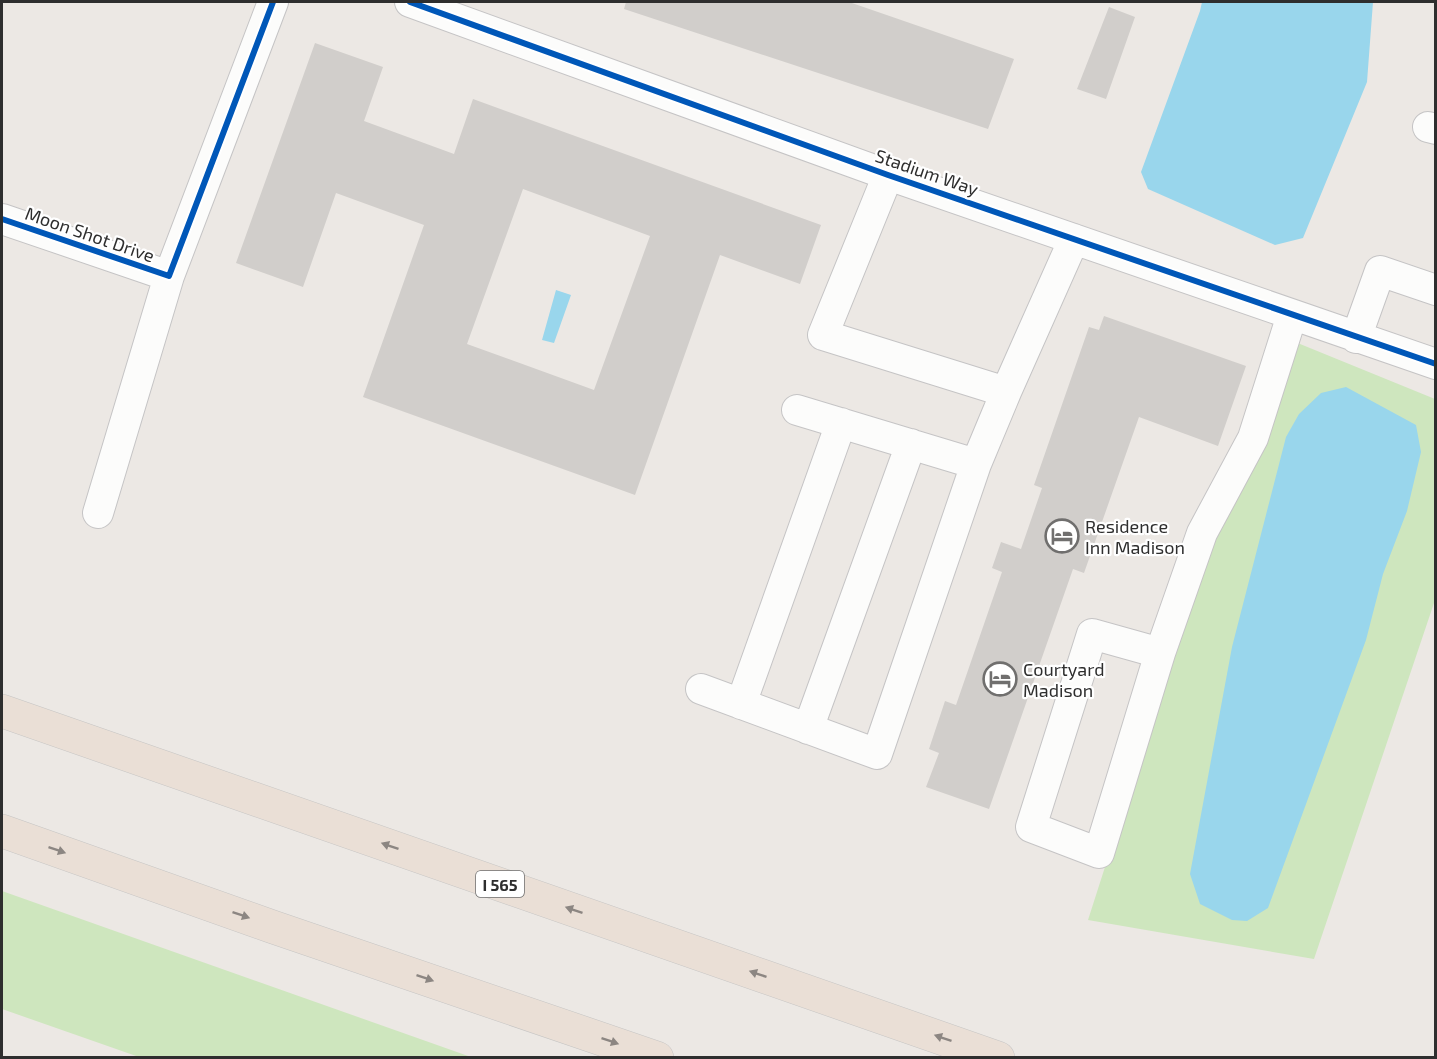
<svg xmlns="http://www.w3.org/2000/svg" width="1437" height="1059" font-family="'Exo 2',sans-serif">
	<style>
		.green { fill: #cee6be }
		.water { fill: #99d6ec }
		.building { fill: #d1cecb; fill-rule: evenodd }
		.lines { fill: none; stroke-linecap: round; stroke-linejoin: round }
		.minor-casing { stroke: #c5c4c5; stroke-width: 32 }
		.highway-casing { stroke: #c6c5c4; stroke-width: 34 }
		.minor { stroke: #fcfcfb; stroke-width: 30 }
		.highway { stroke: #eadfd6; stroke-width: 33 }
		.cycleway-casing { stroke: #fff; stroke-width: 10 }
		.cycleway { stroke: #0057b8; stroke-width: 6 }
		.oneway { fill: #8c8682 }
		.labels { text-anchor: middle; dominant-baseline: central; stroke-width: 4.5; stroke-linejoin: round; paint-order: stroke }
		.shield { fill: #fff; stroke: #6d6d6d; stroke-width: 1.5 }
		.shield-label { font-size: 16px; font-weight: bold; fill: #2e2e2e }
		.street-label { font-size: 18px; fill: #2e2e2e; stroke: #fff }
		.poi-label { font-size: 18px; fill: #2e2e2e; stroke: #fff; text-anchor: start }
	</style>
	<rect width="100%" height="100%" fill="#ece8e4"/>
	<path class="green" d="M1278,335L1435,399V600L1314,959L1088,920L1238,452Z
		M2,891L471,1057H139L2,1009Z"/>
	<path class="water" d="M1202,2H1373L1367,82L1303,238L1275,245L1148,189L1141,172L1200,11Z
		M556,290L571,295L554,343L542,340Z
		M1346,387L1416,425L1421,452L1407,511L1383,574L1366,640L1268,908L1247,921L1232,920L1200,904L1190,874L1232,647L1286,437L1299,414L1321,393Z"/>
	<path class="building" d="M626,2H849L1014,59L988,129L624,9Z
		M1109,7L1135,17L1106,99L1077,89Z
		M315,43L383,67L364,121L454,154L473,99L821,225L800,284L720,255L635,495L363,397L424,225L336,193L303,287L236,263ZM523,189L650,236L594,390L467,344Z
		M1104,316L1246,366L1218,446L1139,417L1084,573L1073,569L989,809L926,787L939,753L929,749L945,701L956,705L1002,572L992,568L1001,542L1021,549L1042,488L1034,485L1089,327L1099,330Z"/>
	<g class="lines">
		<defs>
			<path id="minor" d="M410,2L888,175L1436,364
				M1428,127L1436,129
				M888,175L823,335L1006,392L976,464
				M2,219L169,276
				M1356,338L1380,271L1436,290
				M1006,392L1074,239
				M98,513L169,276L273,2
				M1092,634L1160,653L1099,853L1031,827Z
				M1160,653L1202,533L1253,438L1292,315
				M701,689L877,754L976,464L797,410
				M741,704L841,423
				M808,729L911,444"/>
			<path id="highway" d="M2,711L998,1058
				M2,831L273,927L657,1058"/>
		</defs>
		<use href="#minor" class="minor-casing"/>
		<use href="#highway" class="highway-casing"/>
		<use href="#minor" class="minor"/>
		<use href="#highway" class="highway"/>
		<defs>
			<path id="cycleway" d="M410,2L888,175L1436,364
				M2,219L169,276L273,2"/>
		</defs>
		<use href="#cycleway" class="cycleway-casing"/>
		<use href="#cycleway" class="cycleway"/>
	</g>
	<defs><path id="oneway-solid" d="M-6-.8H1V-3.2L6.5 0L1 3.2V.8H-6Z" transform="scale(1.5)"/></defs>
	<g class="oneway">
		<use href="#oneway-solid" transform="translate(390 846) rotate(-161)"/>
		<use href="#oneway-solid" transform="translate(57 850) rotate(19)"/>
		<use href="#oneway-solid" transform="translate(574 910) rotate(-161)"/>
		<use href="#oneway-solid" transform="translate(241 915) rotate(19)"/>
		<use href="#oneway-solid" transform="translate(758 974) rotate(-161)"/>
		<use href="#oneway-solid" transform="translate(425 978) rotate(19)"/>
		<use href="#oneway-solid" transform="translate(943 1038) rotate(-161)"/>
		<use href="#oneway-solid" transform="translate(610 1041) rotate(19)"/>
	</g>
	<defs>
		<symbol id="hotel-ring" viewBox="-11 -11 22 22"><circle r="9.5" fill="#fff" stroke="#706f6e" stroke-width="1.5"/><path d="M-6-4.5h1.5V1H6V5H4.5V3h-9V5H-6ZM-4 0a1.8 1.8 0 1 1 3.6 0ZM.5 0V-2.5h3Q6-2.5 6 0Z" fill="#706f6e"/></symbol>
	</defs>
	<g fill-rule="evenodd">
		<use href="#hotel-ring" x="1043" y="517" width="38" height="38"/>
		<use href="#hotel-ring" x="981" y="660" width="38" height="38"/>
	</g>
	<g class="labels">
		<rect class="shield" x="476" y="871" width="48" height="26" rx="4.5"/>
		<g class="shield-label">
			<text x="500" y="884">I 565</text>
		</g>
		<g class="street-label">
			<text transform="translate(927 172) rotate(19)">Stadium Way</text>
			<text transform="translate(90 234) rotate(19)">Moon Shot Drive</text>
		</g>
		<g class="poi-label">
			<text x="1085" y="526">Residence<tspan x="1085" dy="21">Inn Madison</tspan></text>
			<text x="1023" y="669">Courtyard<tspan x="1023" dy="21">Madison</tspan></text>
		</g>
	</g>
	<rect width="1437" height="1059" fill="none" stroke="#2e2e2e" stroke-width="6"/>
</svg>
